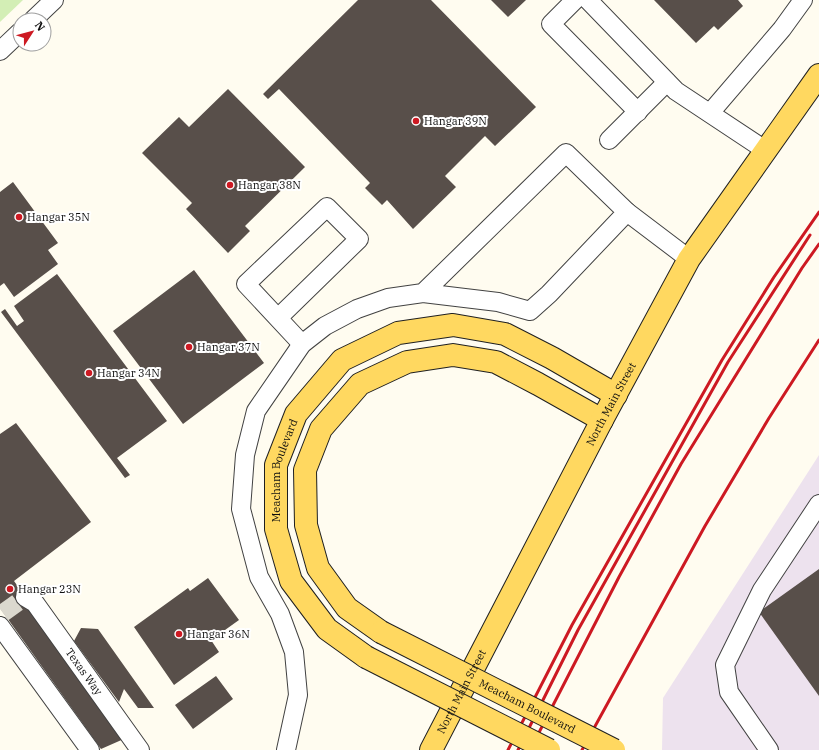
<svg xmlns="http://www.w3.org/2000/svg" width="819" height="750" font-family="'IBM Plex Serif',serif">
	<style>
		.industrial { fill: #ede2ee }
		.green { fill: #d3eeb5 }
		.building { fill: #584f4a }
		.lines { fill: none; stroke-linecap: round; stroke-linejoin: round }
		.minor-tunnel { stroke: #dbd8ce; stroke-width: 18; stroke-dasharray: 18 9; stroke-linecap: butt }
		.minor-casing { stroke: #424242; stroke-width: 20 }
		.major-casing { stroke: #202020; stroke-width: 24 }
		.minor { stroke: #fff; stroke-width: 18 }
		.major { stroke: #ffd860; stroke-width: 22 }
		.rail { stroke: #cd1922; stroke-width: 3 }
		.major-bridge-casing { stroke: #202020; stroke-width: 24; stroke-linecap: butt }
		.major-bridge { stroke: #ffd860; stroke-width: 22 }
		.poi-dot { fill: #cd1922; stroke: #fff; stroke-width: 1.5 }
		.labels { text-anchor: middle; dominant-baseline: central; stroke-width: 4; stroke-linejoin: round; paint-order: stroke }
		.poi-label { font-size: 11px; fill: #0f0f0f; stroke: #fff; text-anchor: start }
		.street-label { font-size: 11px; fill: #0f0f0f; stroke: #fff }
	</style>
	<rect width="100%" height="100%" fill="#fffcf0"/>
	<path class="industrial" d="M819,455V750H662L663,698Z"/>
	<path class="green" d="M0,0H23L0,22Z"/>
	<path class="building" d="M358,0H431L536,107L495,146L485,136L445,176L456,187L413,229L387,200L382,205L365,188L370,183L279,89L268,99L263,94Z
		M491,0H526L508,17Z
		M654,0H738L743,6L718,30L714,26L696,43Z
		M228,89L305,167L245,226L250,231L228,253L186,209L192,203L142,153L179,117L189,127Z
		M13,182L58,243L48,250L58,264L14,297L4,283L0,286V192Z
		M194,270L264,363L183,424L113,331Z
		M57,274L167,421L117,458L130,475L125,478L1,312L5,309L17,326L24,321L14,306Z
		M16,423L91,522L14,581L126,738L101,749L0,608V434Z
		M819,569V696L759,612Z
		M208,578L239,620L211,640L219,652L174,685L134,627L188,588L190,591Z
		M81,628L98,629L154,708H138L124,689L119,702L74,641Z
		M216,676L233,699L193,729L175,705Z"/>
	<g class="lines">
		<path class="minor-tunnel" d="M3,613L25,597"/>
		<defs>
			<g id="minor">
				<path d="M575,0L551,24L638,112"/>
				<path d="M588,0L676,91L765,150"/>
				<path d="M33,20L54,0"/>
				<path d="M0,51L20,32"/>
				<path d="M710,113L782,29L803,0"/>
				<path d="M609,140L667,82"/>
				<path d="M627,212L689,259"/>
				<path d="M278,318L359,239L327,207L246,284L302,344"/>
				<path id="s1" d="M25,597L35,603L140,750"/>
				<path d="M0,626L90,750"/>
				<path d="M286,750L298,695L294,652L280,614L259,577L241,509L245,455L256,411L302,344L325,326L357,309L388,298L423,293L498,302L530,311L549,294L627,212L566,153L423,293"/>
				<path d="M769,750L729,692L725,665L762,590L819,504"/>
			</g>
			<g id="major">
				<path d="M381,632L347,608L318,568L306,525L305,470L321,429L360,384L407,362L453,355L496,362L538,384L602,420"/>
				<path id="s2" d="M366,657L327,629L291,581L276,529V465L296,414L342,360L398,333L453,325L505,334L552,358L616,395"/>
				<path id="s3" d="M431,750L602,420L689,259L819,75"/>
			</g>
		</defs>
		<use href="#minor" class="minor-casing"/>
		<use href="#major" class="major-casing"/>
		<use href="#minor" class="minor"/>
		<use href="#major" class="major"/>
		<path class="rail" d="M508,750L572,625L722,360L774,277L819,212
			M518,750L578,630L728,362L810,235
			M530,750L619,577L681,464L802,268L819,244
			M582,750L705,526L769,418L819,340"/>
		<defs>
			<g id="major-bridge">
				<path id="s4" d="M381,632L614,750"/>
				<path d="M366,657L549,750"/>
			</g>
		</defs>
		<use href="#major-bridge" class="major-bridge-casing"/>
		<use href="#major-bridge" class="major-bridge"/>
	</g>
	<g class="poi-dot">
		<circle cx="416" cy="121" r="4"/>
		<circle cx="230" cy="185" r="4"/>
		<circle cx="19" cy="217" r="4"/>
		<circle cx="189" cy="347" r="4"/>
		<circle cx="89" cy="373" r="4"/>
		<circle cx="10" cy="589" r="4"/>
		<circle cx="179" cy="634" r="4"/>
	</g>
	<g class="labels">
		<g class="poi-label">
			<text x="424" y="121">Hangar 39N</text>
			<text x="238" y="185">Hangar 38N</text>
			<text x="27" y="217">Hangar 35N</text>
			<text x="197" y="347">Hangar 37N</text>
			<text x="97" y="373">Hangar 34N</text>
			<text x="18" y="589">Hangar 23N</text>
			<text x="187" y="634">Hangar 36N</text>
		</g>
		<g class="street-label">
			<text stroke="none"><textPath href="#s3" startOffset="390">North Main Street</textPath></text>
			<text stroke="none"><textPath href="#s2" startOffset="222">Meacham Boulevard</textPath></text>
			<text stroke="none"><textPath href="#s1" startOffset="96">Texas Way</textPath></text>
			<text stroke="none"><textPath href="#s3" startOffset="66">North Main Street</textPath></text>
			<text stroke="none"><textPath href="#s4" startOffset="164">Meacham Boulevard</textPath></text>
		</g>
	</g>
	<g transform="translate(32 32) rotate(54)"><circle r="19" fill="#ffffff" stroke="#9f9f9f"/>
	<path d="M0-3L7 15L0 10L-7 15Z" fill="#cd1922"/>
	<text y="-6" font-size="11" font-weight="bold" text-anchor="middle" fill="#0f0f0f">N</text>
	</g>
</svg>
